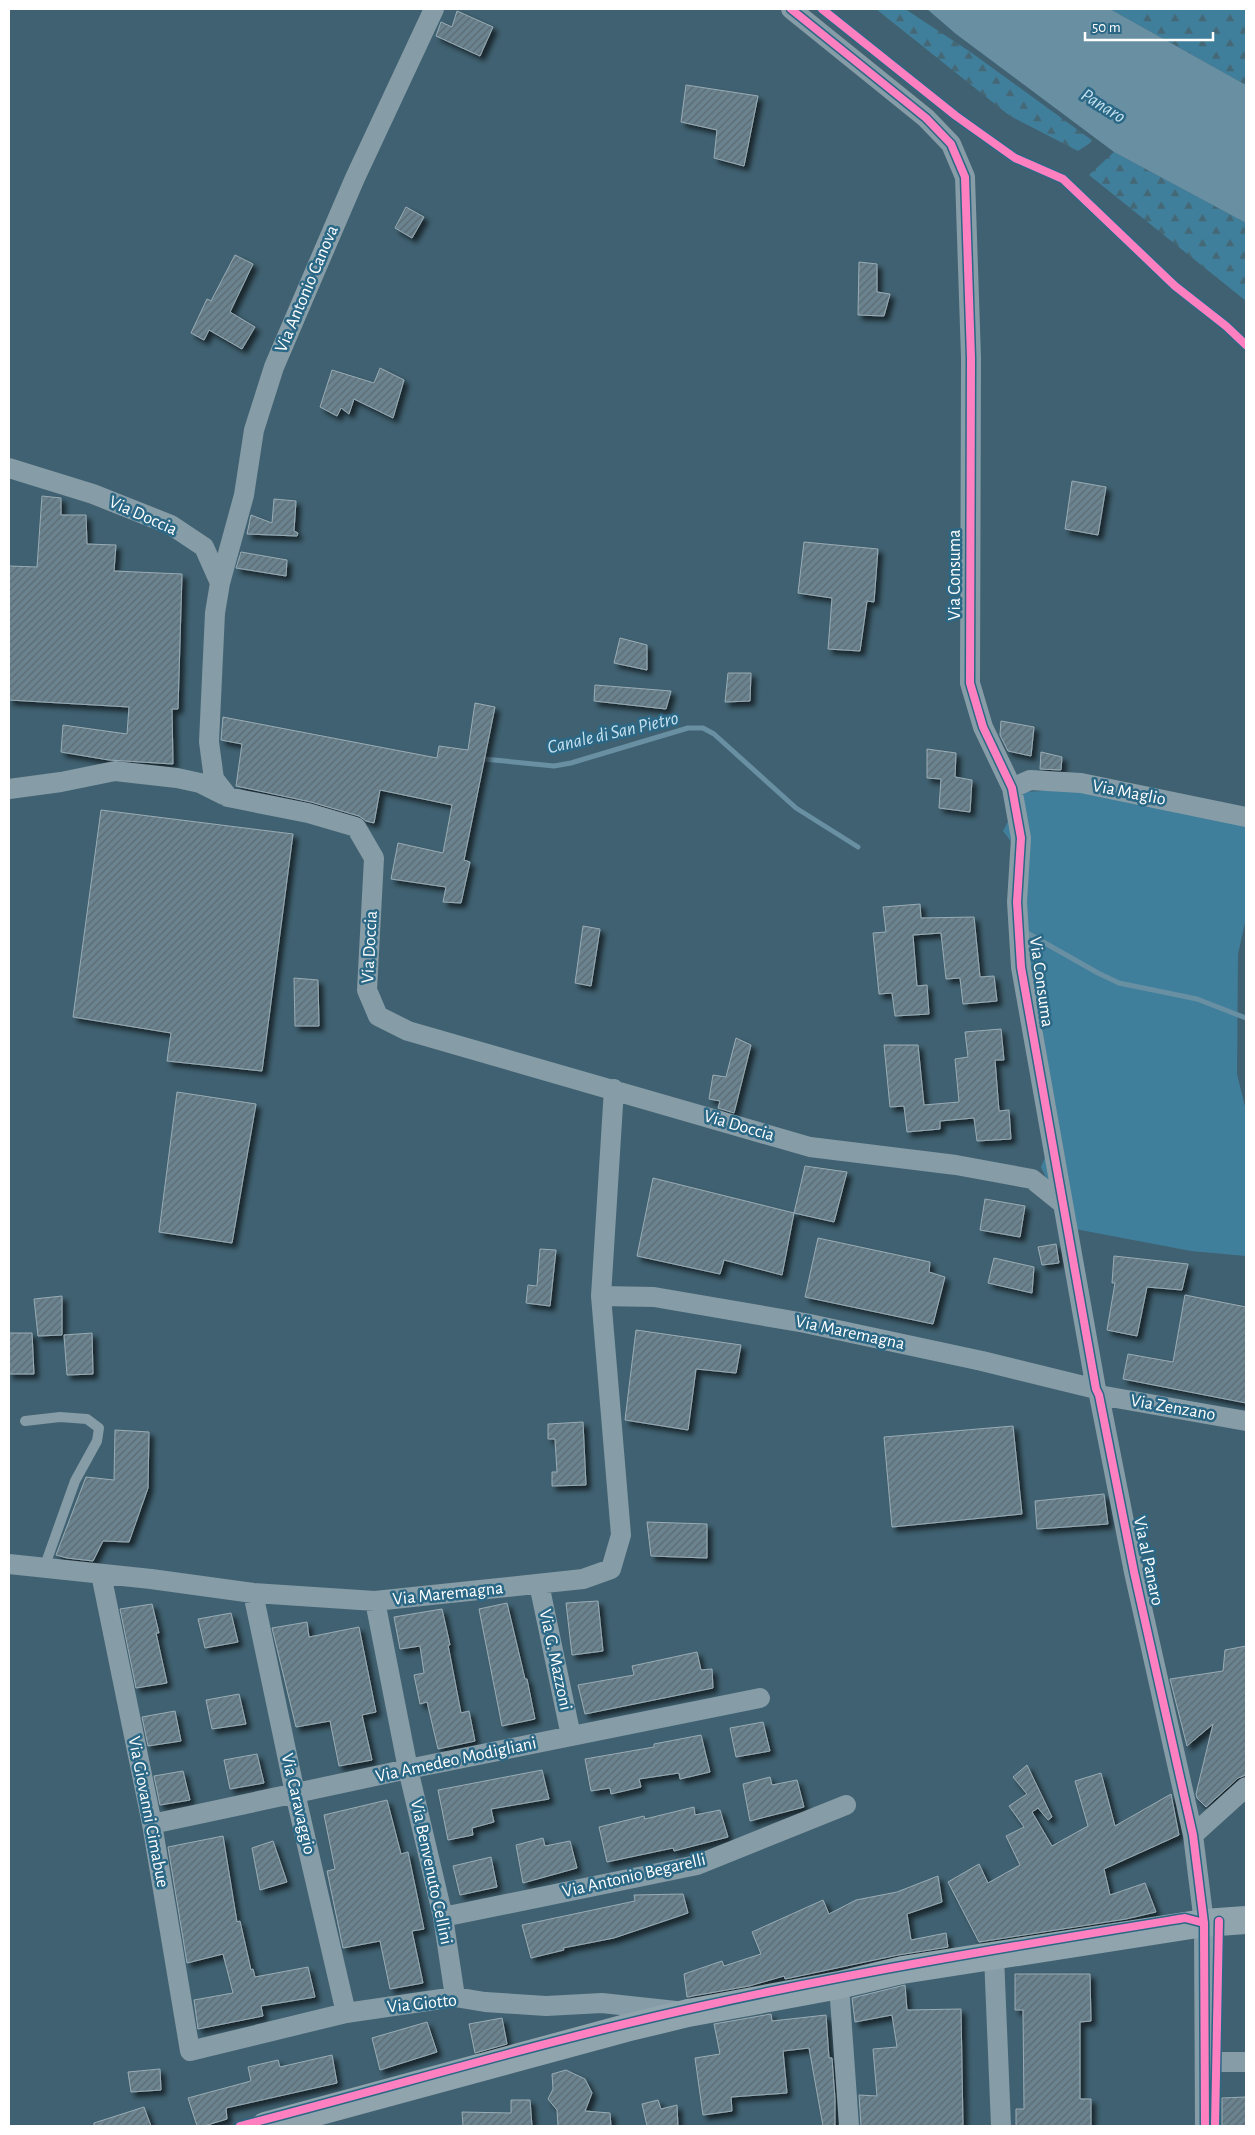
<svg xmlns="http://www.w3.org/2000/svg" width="1255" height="2135" font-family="'Alegreya Sans',sans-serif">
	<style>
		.green { fill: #407f9b }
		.forest { fill: url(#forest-firs) }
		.water { fill: #688fa2 }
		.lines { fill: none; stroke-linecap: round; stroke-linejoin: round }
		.stream { stroke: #688fa2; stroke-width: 5 }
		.building { fill: url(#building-hatch); stroke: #99acb5; filter: url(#shadow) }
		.service { stroke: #869ca7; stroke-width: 10 }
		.minor { stroke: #869ca7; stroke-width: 20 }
		.primary { stroke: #90a4ad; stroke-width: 28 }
		.cycleway-casing { stroke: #2b6886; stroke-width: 11 }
		.cycleway { stroke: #ff80c0; stroke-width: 8 }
		.labels { text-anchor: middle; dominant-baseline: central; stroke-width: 5; stroke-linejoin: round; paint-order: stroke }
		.street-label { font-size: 18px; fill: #fff; stroke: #2b6886 }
		.water-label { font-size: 19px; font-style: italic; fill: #c5e2f0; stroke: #2b6886 }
	</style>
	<defs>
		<pattern id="forest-firs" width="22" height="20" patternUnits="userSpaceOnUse" patternTransform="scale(1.25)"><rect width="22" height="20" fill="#407f9b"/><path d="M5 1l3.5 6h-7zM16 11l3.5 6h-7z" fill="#456877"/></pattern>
		<pattern id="building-hatch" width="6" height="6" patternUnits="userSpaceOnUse" patternTransform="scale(1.25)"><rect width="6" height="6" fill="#6a838f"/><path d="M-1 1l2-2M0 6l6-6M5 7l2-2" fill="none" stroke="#5c6a71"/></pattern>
		<filter id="shadow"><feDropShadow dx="4.5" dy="4.5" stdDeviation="2.5" flood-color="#0009"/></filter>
	</defs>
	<rect width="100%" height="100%" fill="#406171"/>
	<path class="green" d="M1135,786L1246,823V918L1238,954L1237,1074L1246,1111V1256L1191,1251L1070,1228L1041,1167L1051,1143L1027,1001L1026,879L1028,864L1003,831L1023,792Z"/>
	<path class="forest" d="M876,9H905L969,51L1093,141L1078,151L1010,116Z
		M1110,9H1246V85Z
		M1114,152L1246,223V301L1089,175Z"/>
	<path class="water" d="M927,9H1110L1246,85V223L1114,152L956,34Z"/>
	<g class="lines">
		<path class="stream" d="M484,759L554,766L571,763L688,728H703L714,734L796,808L858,847
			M1029,934L1098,973L1119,983L1197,999L1246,1018"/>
	</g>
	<path class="building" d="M457,11L493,27L480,56L436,36L441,22L452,27Z
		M686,85L758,96L744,166L714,158L717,130L681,122Z
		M406,207L424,217L412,238L395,228Z
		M235,255L253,264L230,312L255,327L242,349L209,330L204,340L191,333L207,299L211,301Z
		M859,262L877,264V292L890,294L884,316L858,315Z
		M380,368L404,380L393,418L354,399L349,414L341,408L337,416L320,407L332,370L374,383Z
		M1072,481L1106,487L1098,535L1065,529Z
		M42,496L61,498V515H86L87,544L116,545L114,571L182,574L178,709H172L173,764L109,760L61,752L63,725L127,734L129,707L9,700V566L37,567Z
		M274,499L296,501L294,531L298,533L297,536L247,534L251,515L272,523Z
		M804,542L878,549L874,602L867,601L860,651L828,649L832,598L798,593Z
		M241,552L287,560L286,576L236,568Z
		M620,638L647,645V670L614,663Z
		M728,673H751L750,701L725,702Z
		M595,685L671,691L666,709L594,701Z
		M475,703L495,707L464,860L470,862L461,903L443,902L446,887L391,879L398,843L443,853L452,805L380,790L374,823L366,821L359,816L311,802L236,786L242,744L221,740L223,717L437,758L439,746L468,750Z
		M1001,721L1034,727L1031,756L1008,751L1000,735Z
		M927,749L956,753L955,777L972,780L970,812L939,808L941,779L927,778Z
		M1041,752L1062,757L1061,770L1040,769Z
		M101,810L293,834L262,1071L167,1061L171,1033L73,1017Z
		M920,904L921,918L974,917L980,977L994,976L997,1001L963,1004L960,978L946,979L941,933L913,935L917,986L927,985L929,1014L895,1016L892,993L879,994L873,933L886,932L883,907Z
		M583,926L600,929L591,986L575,983Z
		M294,978L318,980L319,1026H295Z
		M1001,1029L1004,1060H995L999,1111L1009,1110L1011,1139L977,1141L974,1118L940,1121V1129L907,1132L904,1106L890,1107L884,1045H918L924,1105L959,1102L955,1059L968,1057L965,1032Z
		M736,1038L751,1045L734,1113L718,1108L720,1101L709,1099L713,1075L726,1077Z
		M177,1092L256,1104L232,1243L159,1232Z
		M805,1166L847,1172L834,1222L794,1213Z
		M653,1178L794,1213L782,1275L724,1260L720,1274L637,1256Z
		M985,1199L1025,1206L1020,1237L980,1230Z
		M818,1238L930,1262L929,1272L945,1277L933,1324L805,1297Z
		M1056,1244L1059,1263L1042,1265L1038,1247Z
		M540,1249L556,1250L550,1306L526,1303L528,1285L537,1286Z
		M1114,1256L1188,1264L1182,1290L1147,1287L1137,1336L1107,1330L1115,1283H1112Z
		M994,1258L1034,1267L1032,1293L988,1283Z
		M1185,1295L1246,1307V1403L1123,1379L1128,1354L1173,1362Z
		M62,1296V1335L38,1336L34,1299Z
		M636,1330L741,1345L736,1373L696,1369L688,1430L625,1420Z
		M9,1333H32L34,1374H9Z
		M92,1333L93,1374L67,1375L64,1335Z
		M583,1422L586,1485L552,1486V1472H557L555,1439H548V1424Z
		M1013,1426L1022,1514L892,1527L884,1437Z
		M115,1430L149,1432L148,1488L129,1542L103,1541L93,1561L67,1558L56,1555L86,1477L114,1480Z
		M1104,1494L1108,1524L1037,1529L1035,1501Z
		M647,1522L707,1524V1558L651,1556Z
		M598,1601L603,1651L572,1655L566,1603Z
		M507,1603L525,1679H527L535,1719L502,1726L479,1609Z
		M152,1604L159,1633H156L167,1683L136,1688L120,1609Z
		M442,1609L450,1645H448L461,1713L469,1711L475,1741L438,1749L427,1702L420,1704L414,1675L424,1673L420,1646L400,1649L394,1617Z
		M231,1613L238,1642L205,1648L198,1619Z
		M307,1622L309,1637L359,1627L376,1712L362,1715L372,1760L339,1766L330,1721L296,1727L272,1628Z
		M1246,1646V1775L1238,1778L1206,1807L1197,1798L1196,1794L1213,1724L1187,1746L1170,1679L1223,1671L1225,1650Z
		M697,1652L701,1670L712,1669L713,1688L585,1714L578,1685L634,1675L632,1666Z
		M239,1694L246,1724L212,1729L206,1700Z
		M175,1711L181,1741L148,1746L142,1717Z
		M763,1722L770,1751L736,1757L730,1728Z
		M701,1735L710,1772L680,1779L679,1773L639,1779L641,1787L611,1794L610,1788L591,1791L585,1759L654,1747V1744Z
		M257,1754L264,1783L230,1789L224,1760Z
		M1027,1765L1052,1817L1048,1820L1038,1808L1032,1812L1052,1846L1088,1826L1075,1781L1101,1773L1115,1826L1171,1794L1179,1835L1104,1869L1110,1895L1145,1883L1156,1912L1126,1919L979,1942L948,1882L979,1864L988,1883L1020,1865L1006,1836L1024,1827L1009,1806L1027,1794L1013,1777Z
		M542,1770L549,1799L491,1809L494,1822L472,1828L473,1835L448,1840L438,1790Z
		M183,1771L190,1800L160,1805L154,1776Z
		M770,1777L772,1785L797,1780L804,1807L750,1821L743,1784Z
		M387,1800L401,1854L408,1852L424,1929L412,1931L423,1983L390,1989L380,1941L343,1948L327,1871L335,1869L324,1815Z
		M694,1807L695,1815L720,1810L728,1837L674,1851L673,1848L607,1862L599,1827L644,1816L645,1819Z
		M223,1836L237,1922L240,1921L251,1970L253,1969L255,1977L308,1967L315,1997L261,2006L263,2016L198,2029L194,2000L233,1993L223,1954L187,1963L168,1847Z
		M543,1838L545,1846L570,1841L577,1868L523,1883L516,1845Z
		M273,1841L287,1882L260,1890L252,1848Z
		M491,1857L497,1887L460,1895L453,1866Z
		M938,1876L942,1902L907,1914L911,1940L946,1933L948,1947L898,1955L785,1979L784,1976L749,1986L687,1997L684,1974L722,1961L724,1966L761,1954L752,1932L823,1900L829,1914L856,1900L897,1892Z
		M683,1894L688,1913L614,1938L563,1948L564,1950L531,1958L522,1925L635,1901L634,1895Z
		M1015,1974H1090L1091,2021L1080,2022V2099H1091V2126H1016V2109H1024L1023,2010H1015Z
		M905,1985L907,2010L961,2009L963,2126H861L859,2095L877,2096L873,2049L897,2047L892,2015L855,2022L852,1998Z
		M771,2014L772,2021L826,2015L829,2058H832L835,2099V2126H823L809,2048L783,2051L787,2093L731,2097L732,2111L703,2115L695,2058L720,2054L714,2024Z
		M502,2018L507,2044L475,2053L469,2024Z
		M427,2022L437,2052L380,2070L372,2038Z
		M332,2055L337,2083L226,2108L227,2119L204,2126H197L188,2098L251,2081L248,2067L278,2060L280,2067Z
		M160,2069L161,2090L131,2092L128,2072Z
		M566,2070L585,2079L592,2093L585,2111L610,2113L611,2126H558L557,2110L548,2099L553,2089L552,2074Z
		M1246,2097V2126H1222V2098Z
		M511,2100H530L532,2126H463L462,2112L511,2113Z
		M658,2100L661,2109L677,2105L678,2126H647L642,2104Z
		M144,2107L151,2126H94V2123Z"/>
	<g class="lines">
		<path class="service" d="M25,1421L60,1417L87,1419L99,1428L97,1441L75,1481L44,1568"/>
		<path class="minor" d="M791,9L926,118L951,144L965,177L971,358L970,683L983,727L1012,788L1021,838L1017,902L1021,967L1096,1389L1099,1395L1134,1572L1193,1835L1204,1923L1205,2126
			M9,468L93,494L171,525L204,547L220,583L215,613L209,742L214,779L228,797L308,813L356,827L374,858L367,990L378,1016L408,1031L810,1147L956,1165L1032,1179L1063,1204
			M220,583L244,495L254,430L274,367L355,178L434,9
			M1012,788L1030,780L1081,783L1246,817
			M9,789L61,782L115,771L177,778L200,783L224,795
			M601,1296L654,1297L805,1323L982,1361L1096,1389
			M1099,1395L1246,1421
			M9,1564L151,1579L253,1593L375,1601L583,1579L611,1569L621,1535L601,1296L614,1089
			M101,1574L152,1824L190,2051L346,2013L455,1997L485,2002L546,2006L602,2003L676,2011
			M539,1584L571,1736
			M253,1593L295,1793L346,2013
			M375,1601L408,1769L443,1917L455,1997
			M152,1824L408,1769L760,1698
			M1193,1835L1246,1787
			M443,1917L697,1865L846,1805
			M994,1956L1001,2126
			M839,1985L849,2126
			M1205,2062H1246"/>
		<path class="primary" d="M265,2126L626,2028L688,2013L839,1985L902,1970L1204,1923L1246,1920"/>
		<defs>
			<path id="cycleway" d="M791,9L926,118L951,144L965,177L971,358L970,683L983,727L1012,788L1021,838L1017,902L1021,967L1096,1389L1099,1395L1134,1572L1193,1835L1204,1923L1205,2126
				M822,9L956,116L1015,158L1063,179L1175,286L1226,326L1246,345
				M240,2126C396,2086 550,2039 707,2005C865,1970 1026,1944 1185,1918L1204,1923
				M1215,2126L1219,1921"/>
		</defs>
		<use href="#cycleway" class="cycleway-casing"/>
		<use href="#cycleway" class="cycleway"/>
	</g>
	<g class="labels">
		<g class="street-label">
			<text transform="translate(307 289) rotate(-67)">Via Antonio Canova</text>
			<text transform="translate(143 516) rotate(24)">Via Doccia</text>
			<text transform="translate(955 575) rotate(-90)">Via Consuma</text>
			<text transform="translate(1129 793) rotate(11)">Via Maglio</text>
			<text transform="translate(370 947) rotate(-87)">Via Doccia</text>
			<text transform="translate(1041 982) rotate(82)">Via Consuma</text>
			<text transform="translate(739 1126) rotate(16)">Via Doccia</text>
			<text transform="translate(850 1333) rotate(12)">Via Maremagna</text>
			<text transform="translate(1173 1408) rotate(10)">Via Zenzano</text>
			<text transform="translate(1148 1561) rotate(78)">Via al Panaro</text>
			<text transform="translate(448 1594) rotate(-6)">Via Maremagna</text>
			<text transform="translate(555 1660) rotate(78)">Via G. Mazzoni</text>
			<text transform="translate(456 1760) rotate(-12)">Via Amedeo Modigliani</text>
			<text transform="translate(298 1804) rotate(77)">Via Caravaggio</text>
			<text transform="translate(148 1812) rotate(79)">Via Giovanni Cimabue</text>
			<text transform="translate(431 1872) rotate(78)">Via Benvenuto Cellini</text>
			<text transform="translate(634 1876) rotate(-13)">Via Antonio Begarelli</text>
			<text transform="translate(422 2004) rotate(-6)">Via Giotto</text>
		</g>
		<g class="water-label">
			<text transform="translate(1103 106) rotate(32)">Panaro</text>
			<text transform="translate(613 733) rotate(-13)">Canale di San Pietro</text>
		</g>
	</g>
	<rect width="1255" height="2135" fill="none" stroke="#ffffff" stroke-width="20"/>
	<path d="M1085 32v8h128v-8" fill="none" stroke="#ffffff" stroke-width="2.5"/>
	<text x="1092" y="32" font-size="15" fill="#ffffff" stroke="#2b6886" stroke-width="4" paint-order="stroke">50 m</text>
</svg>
